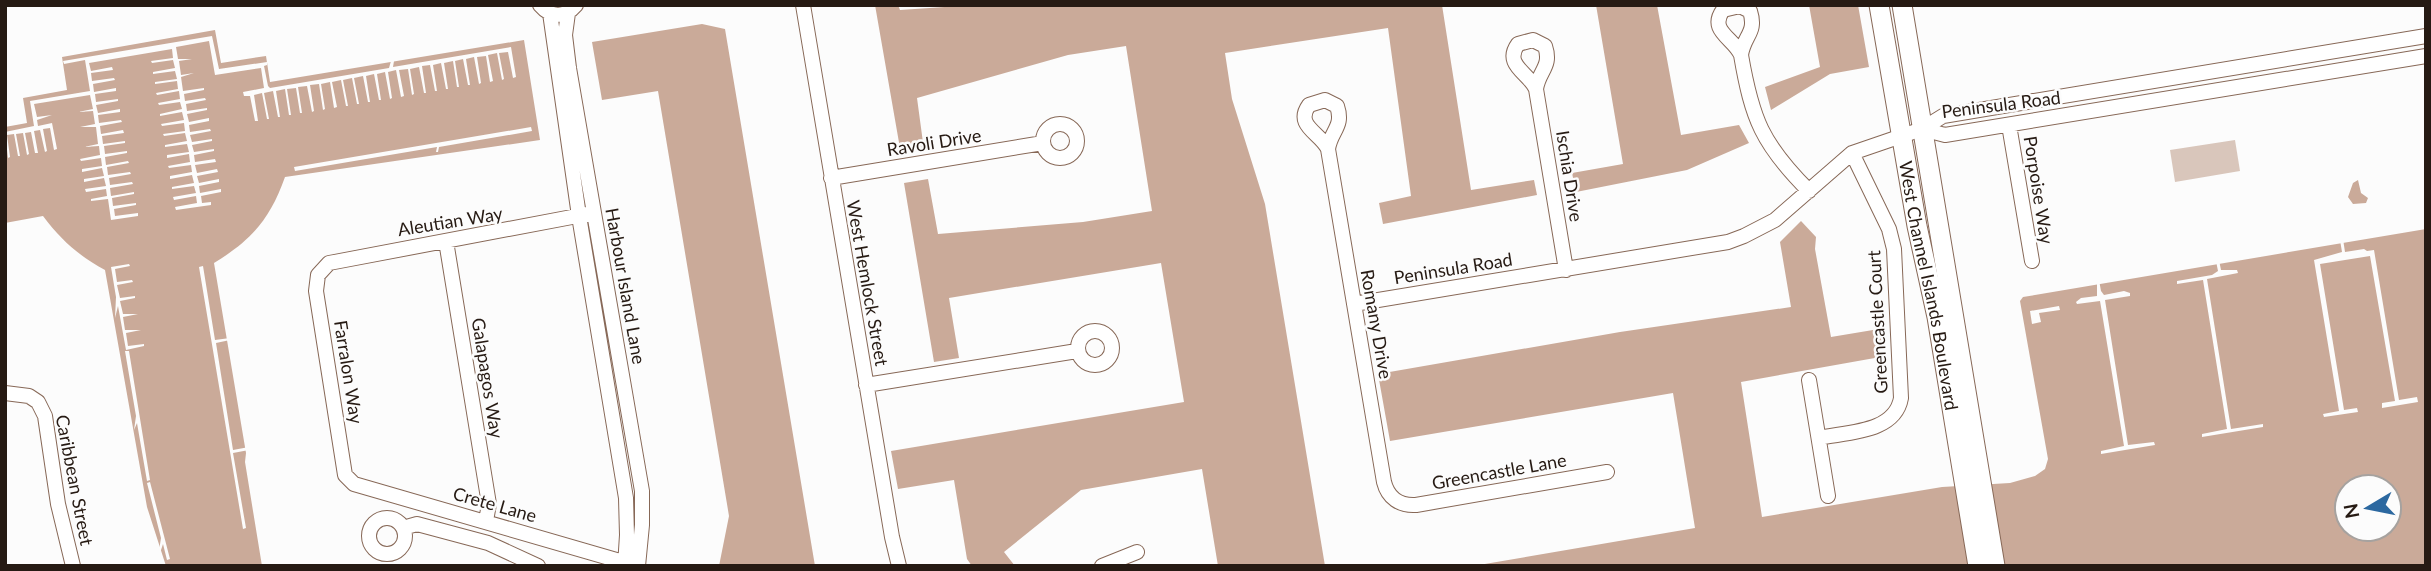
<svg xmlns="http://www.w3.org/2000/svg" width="2431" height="571" font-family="Lato,sans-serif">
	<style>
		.green { fill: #d9c6bb }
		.water { fill: #caaa99; fill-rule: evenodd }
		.pier { fill: #fcfcfc }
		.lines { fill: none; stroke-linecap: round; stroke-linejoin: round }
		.minor-casing { stroke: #876857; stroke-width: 16 }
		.secondary-casing { stroke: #876857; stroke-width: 21 }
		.minor { stroke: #fff; stroke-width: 14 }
		.secondary { stroke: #fff; stroke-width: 19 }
		.labels { text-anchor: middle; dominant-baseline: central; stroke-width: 5; stroke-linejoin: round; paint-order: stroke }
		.street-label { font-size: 18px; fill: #261a13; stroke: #fcfcfc }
	</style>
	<rect width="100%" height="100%" fill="#fcfcfc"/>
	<path class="green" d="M2235,140L2240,171L2175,182L2170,150Z"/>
	<path class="water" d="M875,5H898L900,10L974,5H1442L1471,190L1534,180L1537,195L1383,224L1379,203L1411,196L1388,28L1225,53L1232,99L1265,204L1325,566H1218L1202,469L1081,490L1004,552L1015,566H972L967,559L954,480L898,489L891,451L1184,402L1161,263L949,298L959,358L934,362L904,183L928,179L938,234L1083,222L1152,211L1126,46L1068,55L917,98L924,150L901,154Z
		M1596,5H1657L1681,135L1739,125L1749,143L1687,170L1576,192L1572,173L1623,164Z
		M1809,5H1858L1869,67L1830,74L1771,110L1765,87L1820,67Z
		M702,24L725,29L815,566H719L729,516L658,91L602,100L592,42Z
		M215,30L221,63L266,56L270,82L524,40L540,140L285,177C270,219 252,240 214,263L246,453L245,462L262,566H166L147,507L105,270C79,256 61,240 43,216L5,223V127L27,123L23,98L67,90L62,57Z
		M2358,180L2361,193L2368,198L2366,203L2353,204L2348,197L2353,183Z
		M1801,221L1816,237L1815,249L1831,337L1885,328L1886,356L1741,382L1762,517L1942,487L2010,483L2035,476L2045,469L2048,459L2020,301L2023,297L2426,229V566H1473L1695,528L1673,393L1390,441L1378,374L1620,332L1791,307L1780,242ZM2347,487H2389V529H2347Z"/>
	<path class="pier" d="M212,36L219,69L267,62V65L264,66L268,86L270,88L389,68L391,61H394L393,67L511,47L516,77L513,78L508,52L499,53L504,79L502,80L497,53L488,55L493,81L490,82L486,56L477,57L481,83L479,84L474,57L466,59L470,85H468L463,59L455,61L459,87H457L453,61L444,63L448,89H446L441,63L433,65L437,91H435L430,65L422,66L426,93H424L419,67L410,69L414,94L412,95L408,69L399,70L404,96L401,97L396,70L388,72L392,98L390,99L385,72L377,74L381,100H379L374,74L366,76L370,102H368L363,76L354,78L359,104H357L352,78L343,80L348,106H346L341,80L332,82L337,107L334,108L330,82L321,84L325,109L323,110L319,84L310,85L314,111L312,112L307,86L298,87L302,113H300L296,88L287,89L291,115H289L285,89L276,91L280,117H278L273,91L264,93L269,119H267L262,93L254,95L258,121H255L250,96H244L243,92L264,88L261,68L215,75L209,41L176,47L178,59H192L179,61L181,75L194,73L181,77L183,91L204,88V90L184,94L185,101L205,98L206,100L186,104L187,111L207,108V110L187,114L189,122L209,118V121L189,125L190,132L210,129L211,131L190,135L192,142L212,139V141L192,145L194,152L214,149V151L194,155L195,162L215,159L216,162L195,165L197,173L217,169L218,172L197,176L199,183L219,179V182L199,186L200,193L221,189V192L201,196L202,203L211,202V205L176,210L175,207L197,203L196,196L174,200L173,197L196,193L194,186L172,189V187L194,183L192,175L170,179V176L192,172L191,165L169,168L168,166L190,162L189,154L167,158V155L189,152L187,144L165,147V145L187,141L185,133L164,136L163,134L185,131L184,123L162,126L161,124L184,120L182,112L160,116V114L182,109L180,102L159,105L158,103L180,99L179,91L157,95L156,93L178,89L177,81L155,84V82L177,79L175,71L153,74V72L175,68L173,60L152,63L151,61L173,58L172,49L89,63L91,71L112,67L113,70L91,73L92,81L114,78L115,80L93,84L94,92L116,88V91L95,94L96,102L118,99V101L96,105L98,113L120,109V112L98,115L99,123L121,120L122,122L100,126L101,134L123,130L124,133L102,136L103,144L125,141V143L104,146L105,154L127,151V153L105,157L106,165L128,161L129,163L107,167L108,175L130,172L131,174L109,178L110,185L132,182L133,184L110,188L111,196L134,192V194L112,198L113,206L136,203V205L114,209L115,216L138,213V216L111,220L108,199L91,201V199L107,196L106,189L86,192L85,189L106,186L104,178L84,182V179L104,176L102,168L82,172V169L102,166L101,158L81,161L80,159L100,155L99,146L84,147L98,144L96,127H80L95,124L93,111L78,112L93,109L90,95L34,104L37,117L52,115L37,120L38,126L52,123L57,149L54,150L50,128L43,129L47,151L45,152L40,130L34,131L38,153H35L31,132L25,133L29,154L27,155L23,133L16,134L20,156H18L14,134L7,135L10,157L8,158L5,132L34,126L30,101L90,91L85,60L64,64L63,61Z
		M531,127L532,131L439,147L438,152H436L437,147L295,171L294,167Z
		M2343,239L2345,252L2364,249L2367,251L2374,250L2399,400L2417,397L2418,402L2382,408V403L2395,401L2370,256L2320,264L2344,410L2357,408L2358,412L2324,417L2323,414L2339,411L2314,260L2342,252L2340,240Z
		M2219,260L2221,270H2237L2238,273L2207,279L2231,429L2263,424V427L2202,437V434L2227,429L2203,280L2177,284V281L2212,275L2218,271L2216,261Z
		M129,264L130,266L115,269L117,282L132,280L133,282L117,285L120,298L135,296V298L120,301L123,314H138L123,317L125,330H141L126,333L128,346L144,344V346L126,350L118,306L115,318L116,297L111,267Z
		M203,266L215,340L230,338V340L216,343L233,450L249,447V450L233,453L246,528L243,529L199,267Z
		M2099,280L2101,291L2104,295L2124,291L2130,293V296L2105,300L2128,445L2154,442L2155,445L2101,454V451L2124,446L2100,301L2077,304L2076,302L2081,298L2097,296V281Z
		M2059,306L2060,310L2039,313L2041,322L2032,324L2030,311Z
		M125,351H129L150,480L147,481L137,423L134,430L136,416Z
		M150,482L170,559L167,560L163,544L160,553L159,551L161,538L147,483Z"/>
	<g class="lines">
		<defs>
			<path id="minor" d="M540,5C551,18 565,18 576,5
				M803,5L892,537L899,566
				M1740,6L1750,11C1757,33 1744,35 1741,55C1734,38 1708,31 1723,10Z
				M550,13L579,216L626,498L627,535L625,566
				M568,13L565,35L569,68L642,491V525L638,566
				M1533,40L1545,46C1552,67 1539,70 1536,89C1529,73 1503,65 1518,44Z
				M1741,55C1752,119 1762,144 1809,191
				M1536,89L1566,270
				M1325,100L1337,106C1344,127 1331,130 1328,149C1321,133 1294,126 1309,105Z
				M1043 141a17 17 0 1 1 34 0a17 17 0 1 1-34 0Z
				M2009,125L2032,261
				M1922,129L1945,135L2426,56
				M1328,149L1384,482C1388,498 1400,506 1416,505L1607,472
				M831,178L1043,143
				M593,213L329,263L318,275L316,291L345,475L354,484L637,566
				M446,241L489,504L486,521
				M1354,304L1728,242L1744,236L1775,220L1852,153L1922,129L1943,116L2426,36
				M1078 348a17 17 0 1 1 34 0a17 17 0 1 1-34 0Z
				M1809,380L1828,496
				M866,385L1077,351
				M5,393L29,396L38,402L45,416L58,504L73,566
				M1819,438C1847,432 1895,433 1901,398L1894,249L1889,229L1852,153
				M369 536a18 18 0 1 1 36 0a18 18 0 1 1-36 0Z
				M403,528L417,524L488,543L538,566
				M1102,566L1137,552"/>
			<g id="secondary">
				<path id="s1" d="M1879,5L1917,226L1937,317L1978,566"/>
				<path d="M1902,5L1995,566"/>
			</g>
		</defs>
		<use href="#minor" class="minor-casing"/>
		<use href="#secondary" class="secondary-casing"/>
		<use href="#minor" class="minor"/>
		<use href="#secondary" class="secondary"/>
	</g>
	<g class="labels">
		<g class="street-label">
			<text transform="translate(2001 104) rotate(-7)">Peninsula Road</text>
			<text transform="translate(934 142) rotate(-9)">Ravoli Drive</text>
			<text transform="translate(1570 176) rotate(81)">Ischia Drive</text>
			<text transform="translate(2039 190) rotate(81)">Porpoise Way</text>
			<text transform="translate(450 221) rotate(-9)">Aleutian Way</text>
			<text transform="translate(1453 268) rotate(-9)">Peninsula Road</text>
			<text transform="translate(868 283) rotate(80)">West Hemlock Street</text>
			<text stroke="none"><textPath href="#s1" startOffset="285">West Channel Islands Boulevard</textPath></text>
			<text transform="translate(626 286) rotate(80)">Harbour Island Lane</text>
			<text transform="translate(1877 322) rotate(-93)">Greencastle Court</text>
			<text transform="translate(1377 324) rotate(80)">Romany Drive</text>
			<text transform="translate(349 372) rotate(81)">Farralon Way</text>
			<text transform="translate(488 378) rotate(81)">Galapagos Way</text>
			<text transform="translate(1499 471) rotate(-10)">Greencastle Lane</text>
			<text transform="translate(75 480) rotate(79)">Caribbean Street</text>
			<text transform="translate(495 504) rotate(16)">Crete Lane</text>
		</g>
	</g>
	<rect width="2431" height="571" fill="none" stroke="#261a13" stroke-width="14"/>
	<g transform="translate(2368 508) rotate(260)"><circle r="33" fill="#fcfcfc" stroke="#a6a29f" stroke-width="2"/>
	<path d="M0-5L12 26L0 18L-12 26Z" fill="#2c68a0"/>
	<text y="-10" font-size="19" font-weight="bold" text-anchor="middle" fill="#261a13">N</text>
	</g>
</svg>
